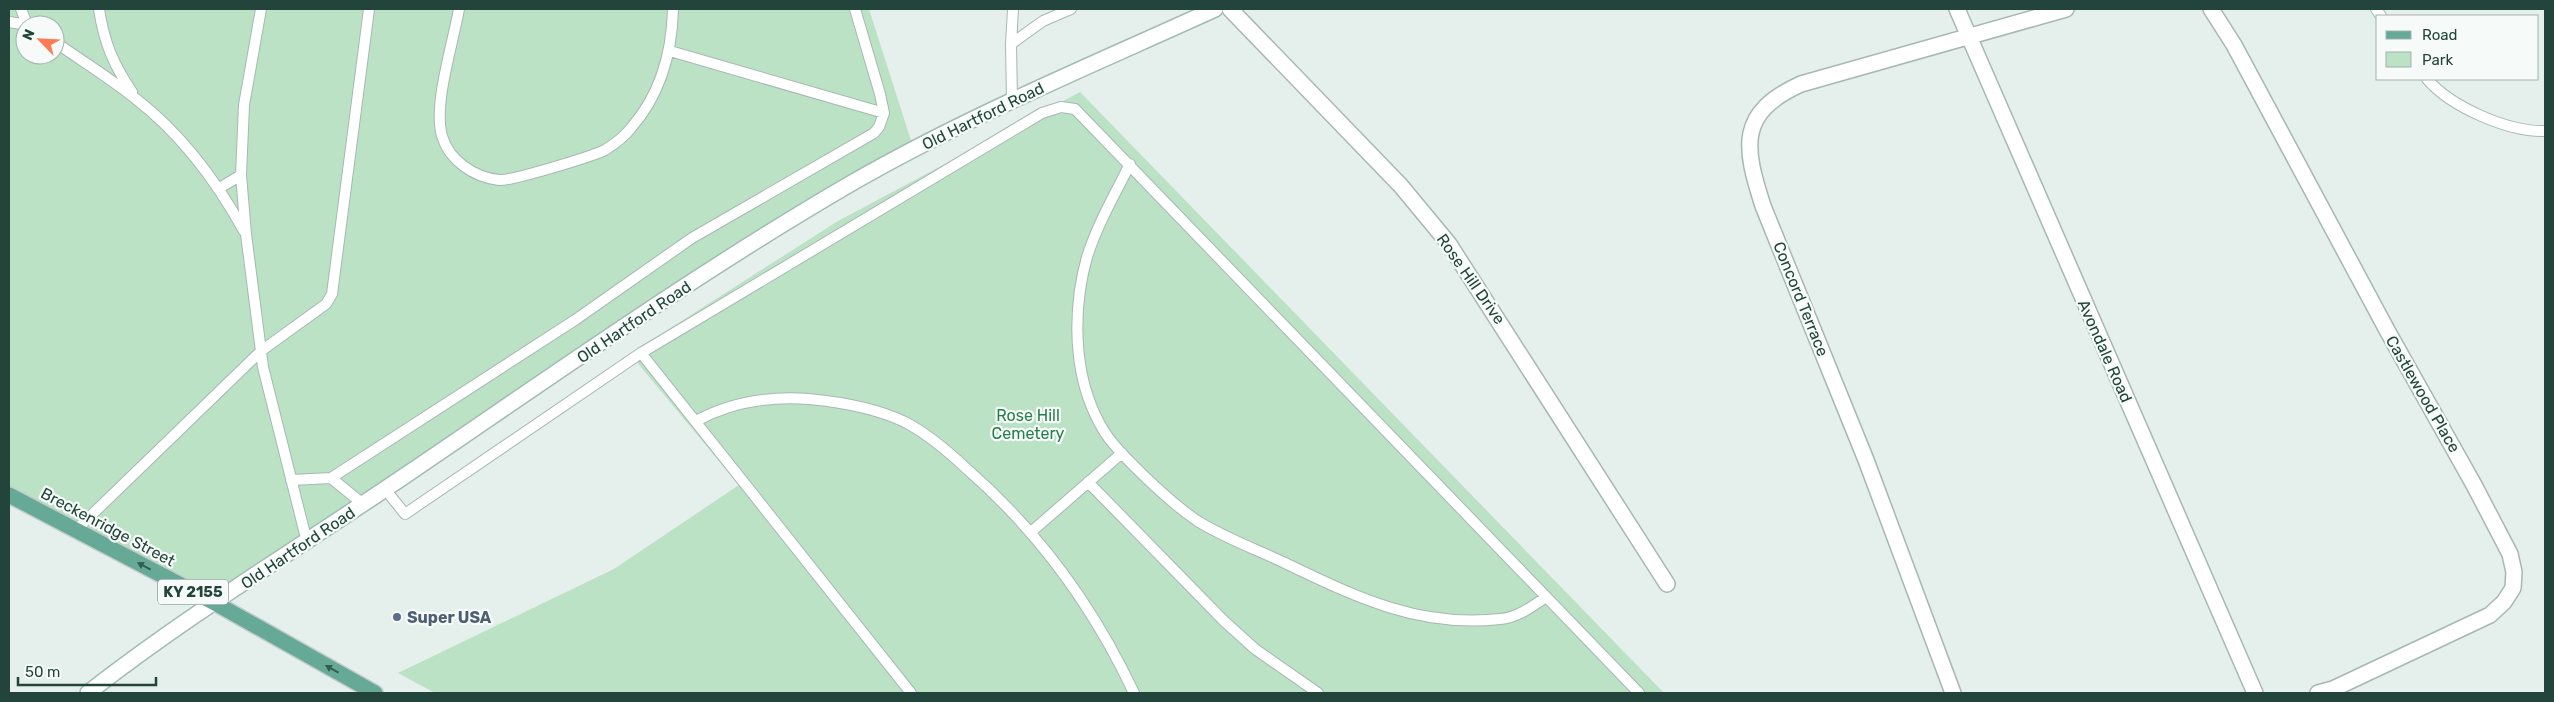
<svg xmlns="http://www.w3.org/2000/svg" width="2554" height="702" font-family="Rubik,sans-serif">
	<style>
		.green { fill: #bce2c6; fill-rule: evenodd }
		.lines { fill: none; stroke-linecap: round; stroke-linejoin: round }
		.lane-casing { stroke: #a7b8b2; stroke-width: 12 }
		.street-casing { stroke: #a7b8b2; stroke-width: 18 }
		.secondary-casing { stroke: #a2bcb3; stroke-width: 18 }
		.primary-casing { stroke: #c1cbc8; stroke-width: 18 }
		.lane { stroke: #fff; stroke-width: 10 }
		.street { stroke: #fff; stroke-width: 15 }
		.secondary { stroke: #fff; stroke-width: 15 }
		.primary { stroke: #65a996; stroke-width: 15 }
		.oneway { fill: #335d51 }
		.service-dot { fill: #5c6f8a; stroke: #f6fbf9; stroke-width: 2 }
		.labels { text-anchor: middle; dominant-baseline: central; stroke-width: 4.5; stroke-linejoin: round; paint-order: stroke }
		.shield { fill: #f6fbf9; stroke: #627b73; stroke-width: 1 }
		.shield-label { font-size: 15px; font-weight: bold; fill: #22443a }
		.street-label { font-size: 16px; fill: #22443a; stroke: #f6fbf9 }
		.park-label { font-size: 16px; fill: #277f48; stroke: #f6fbf9 }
		.service-label { font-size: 16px; font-weight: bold; fill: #4e5e75; stroke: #f6fbf9; text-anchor: start }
	</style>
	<rect width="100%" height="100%" fill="#e5efeb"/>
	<path class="green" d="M9,9H869L914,150L852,183L215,603L9,495ZM25,25H55V55H25Z
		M1080,92L1664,693H435L398,673L614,569L739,485L630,354L838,221Z"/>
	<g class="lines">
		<defs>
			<path id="lane" d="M21,9L27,24
				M99,9C104,42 113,64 132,92
				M261,9L244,105L241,175L246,234L263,367L307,542
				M459,9C453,44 433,104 442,136C449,160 473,177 499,180C512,181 590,157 605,150C613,145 625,136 631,128C660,95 672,52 673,9
				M855,9L880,94L884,113
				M2376,9L2381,16
				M9,22L28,25
				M55,42C82,61 110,78 136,99C180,133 217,182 244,231
				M1011,44L1013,9
				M2427,79C2451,107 2508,132 2545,131
				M1012,101L1011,44L1043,21L1071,9
				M1130,164C1115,194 1097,225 1087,257C1074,303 1073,360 1091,405C1102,433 1113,445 1134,466C1154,486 1173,504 1196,520C1224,538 1256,549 1285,563C1356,597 1419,628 1500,619C1517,618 1533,606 1546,597
				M218,189L241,175
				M641,353L1042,113L1061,107L1075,109L1639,693
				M696,421C731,402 769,396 809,399C840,402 876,408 905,422C928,434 949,452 968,470C1039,532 1094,608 1134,693
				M331,478L575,320L692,238L874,133L879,127L884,113L670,51
				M291,480L331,478L363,504
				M1088,482L1224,621L1255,649L1318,693
				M385,489L405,514L641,353L911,693
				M76,530L261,351L326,304L332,294L369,9
				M1031,532L1122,453"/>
			<path id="street" d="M1230,9L1401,186L1449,244L1667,584
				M1957,9L2255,693
				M2211,9L2234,45L2388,332L2474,485L2510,554L2514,572L2513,588L2504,602L2490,615L2333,689L2318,693
				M1953,693L1866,460L1763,206C1744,147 1737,113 1801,84L2066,9"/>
			<path id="secondary" d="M88,693C189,614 300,547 406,475C552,376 697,273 850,184C966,117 1092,65 1215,9"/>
			<path id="primary" d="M9,495L215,603L375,693"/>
		</defs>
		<use href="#lane" class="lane-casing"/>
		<use href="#street" class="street-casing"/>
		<use href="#secondary" class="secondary-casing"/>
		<use href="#primary" class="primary-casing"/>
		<use href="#lane" class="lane"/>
		<use href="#street" class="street"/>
		<use href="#secondary" class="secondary"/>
		<use href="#primary" class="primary"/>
	</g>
	<defs><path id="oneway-solid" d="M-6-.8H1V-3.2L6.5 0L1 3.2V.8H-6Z" transform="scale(1.25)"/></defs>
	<g class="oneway">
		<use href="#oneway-solid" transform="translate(144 566) rotate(-152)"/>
		<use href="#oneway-solid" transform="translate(332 669) rotate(-151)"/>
	</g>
	<circle class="service-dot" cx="397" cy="617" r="5"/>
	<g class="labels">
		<rect class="shield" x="158" y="579.5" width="70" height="25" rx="4"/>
		<g class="shield-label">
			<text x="193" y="592">KY 2155</text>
		</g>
		<g class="street-label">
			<text transform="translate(983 116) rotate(-26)">Old Hartford Road</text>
			<text transform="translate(1471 279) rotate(55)">Rose Hill Drive</text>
			<text transform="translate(1801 299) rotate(68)">Concord Terrace</text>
			<text transform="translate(634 322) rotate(-34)">Old Hartford Road</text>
			<text transform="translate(2105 351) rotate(66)">Avondale Road</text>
			<text transform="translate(2423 394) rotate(60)">Castlewood Place</text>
			<text transform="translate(108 527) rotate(28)">Breckenridge Street</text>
			<text transform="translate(298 548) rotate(-34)">Old Hartford Road</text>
		</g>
		<g class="park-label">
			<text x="1028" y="415">Rose Hill<tspan x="1028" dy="18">Cemetery</tspan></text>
		</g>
		<g class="service-label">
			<text x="407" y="617">Super USA</text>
		</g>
	</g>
	<rect width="2554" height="702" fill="none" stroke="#22443a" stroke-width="20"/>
	<rect x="2376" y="15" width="162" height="65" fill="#f6fbf9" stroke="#a1b2ad"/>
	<rect x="2386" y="31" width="25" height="8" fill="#65a996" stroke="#a1b2ad"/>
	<text x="2422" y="40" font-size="15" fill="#22443a">Road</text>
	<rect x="2386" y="52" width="25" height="15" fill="#bce2c6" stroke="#a1b2ad"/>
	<text x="2422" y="65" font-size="15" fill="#22443a">Park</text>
	<g transform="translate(40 40) rotate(294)"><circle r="24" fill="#f6fbf9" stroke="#a1b2ad"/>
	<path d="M0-4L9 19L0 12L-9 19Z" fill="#fe7a54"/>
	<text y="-8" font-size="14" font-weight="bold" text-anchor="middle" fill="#22443a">N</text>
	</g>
	<path d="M18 677v8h138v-8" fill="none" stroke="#22443a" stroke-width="2.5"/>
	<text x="25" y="677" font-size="15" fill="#22443a" stroke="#f6fbf9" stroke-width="4" paint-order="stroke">50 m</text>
</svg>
